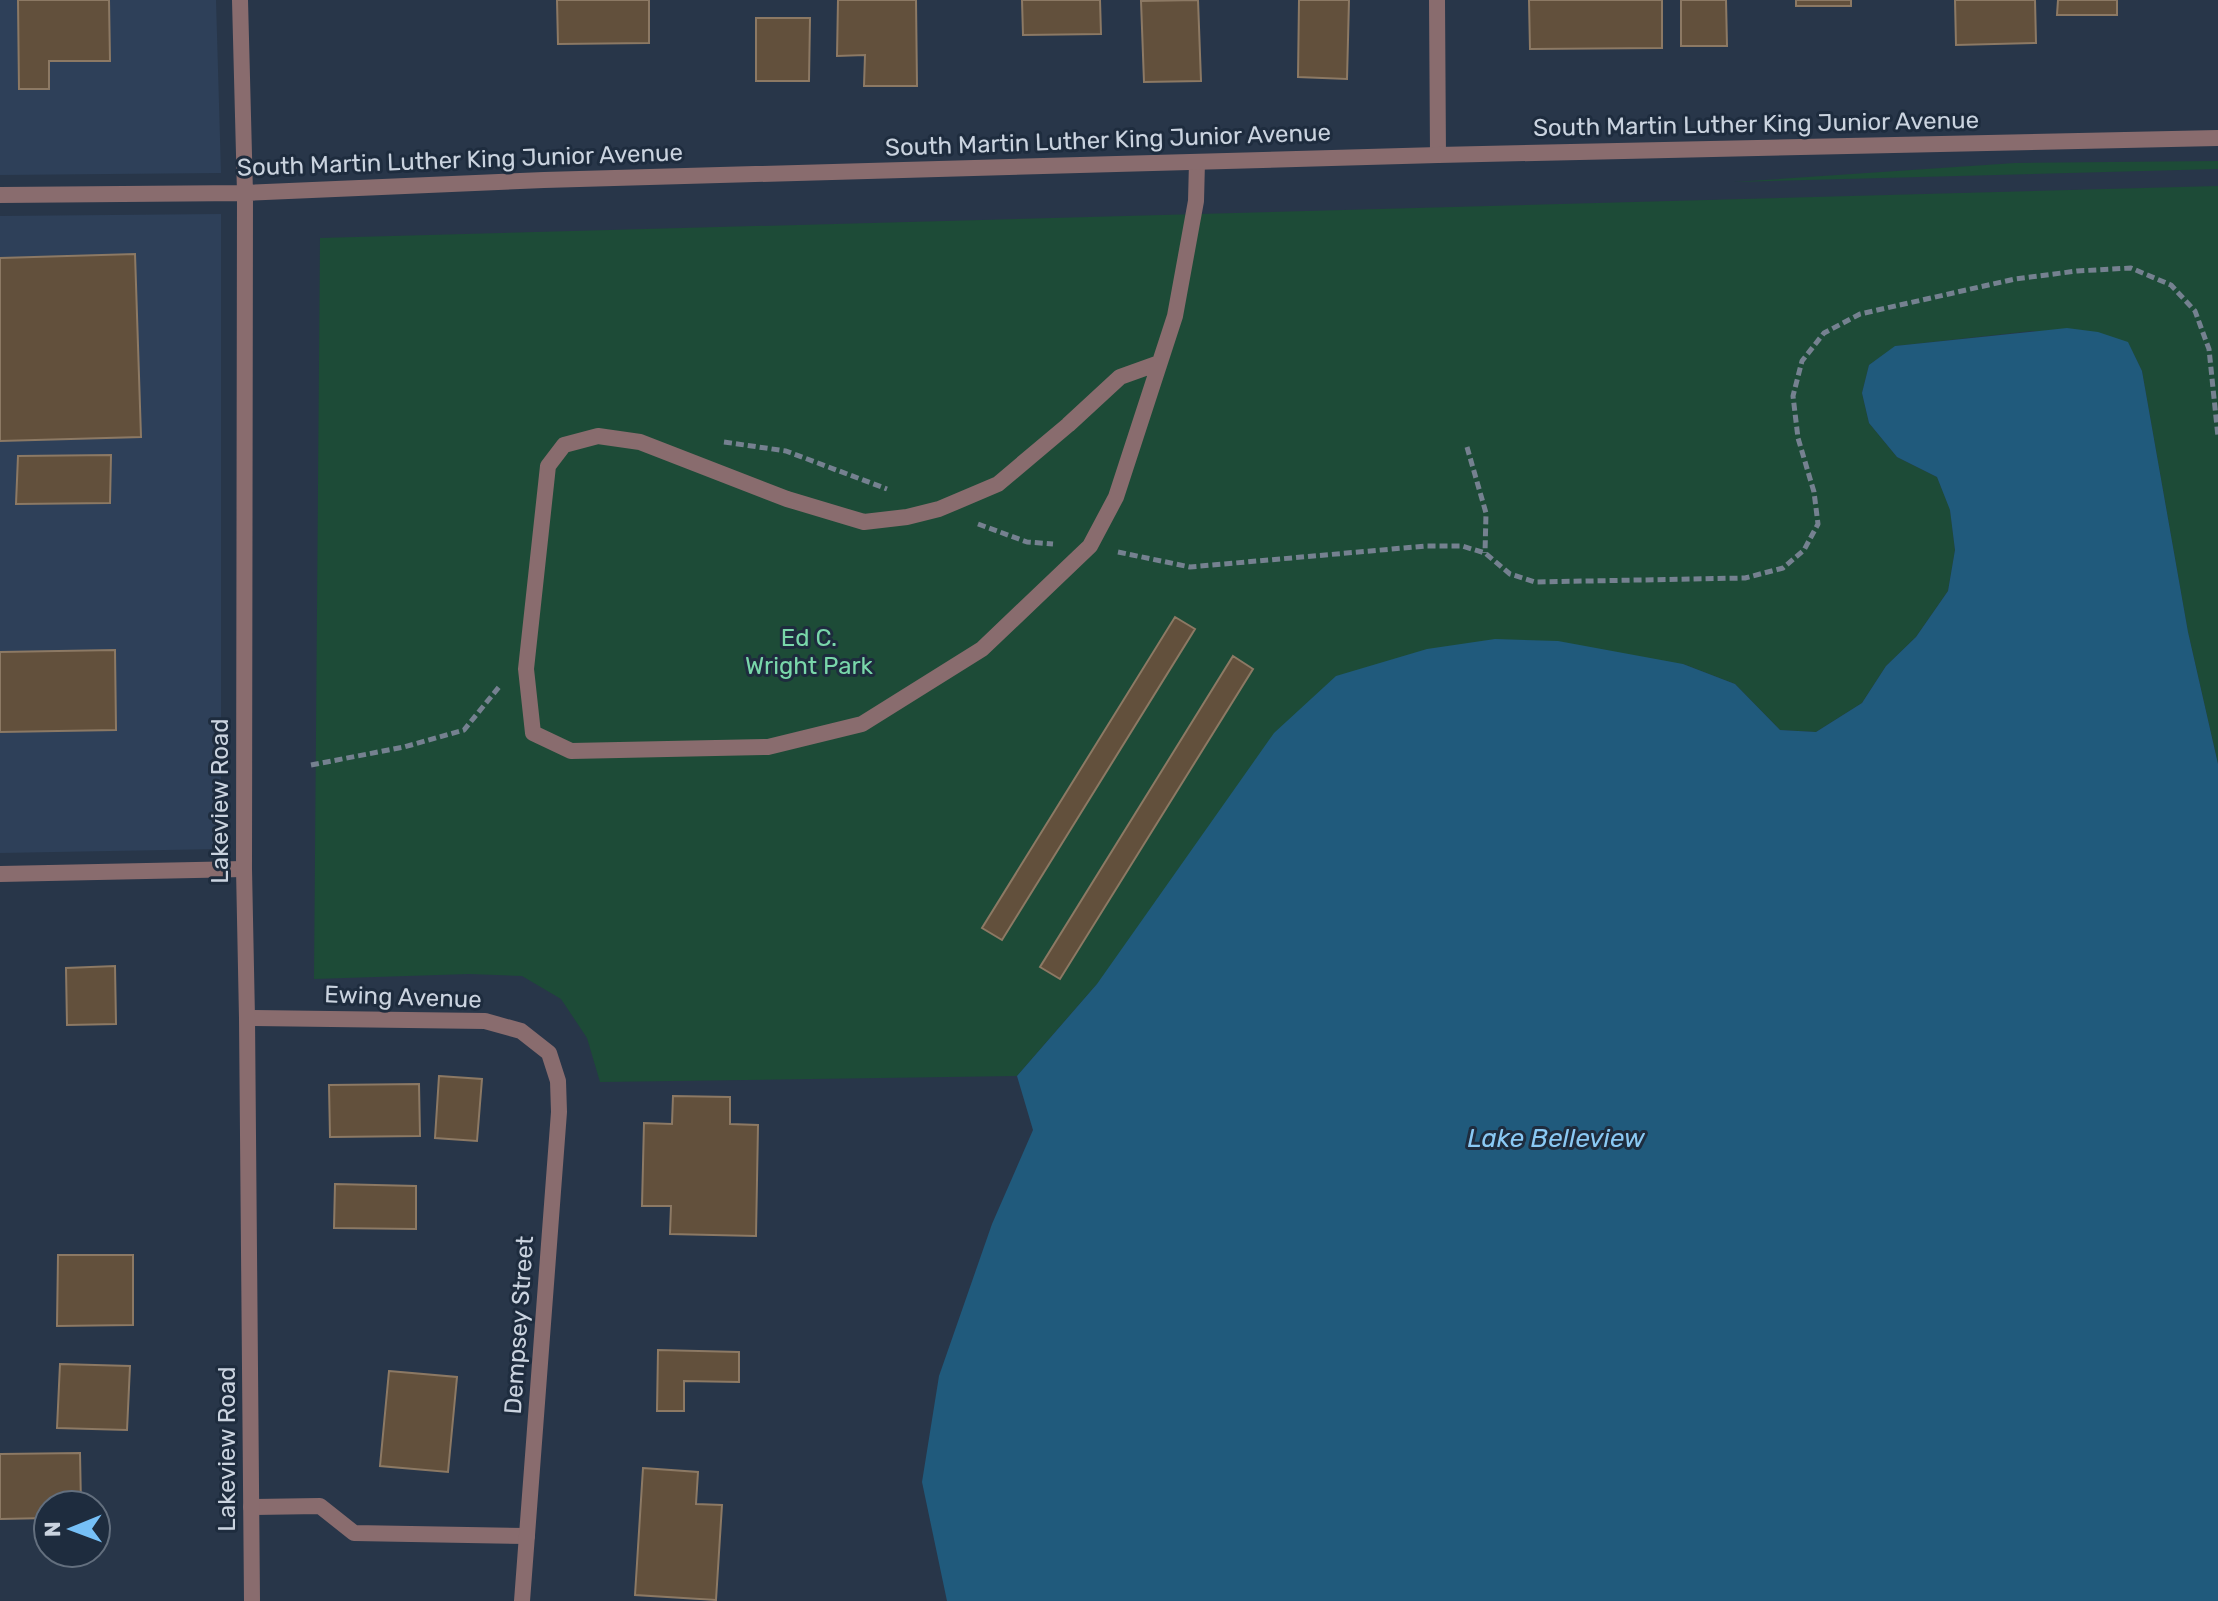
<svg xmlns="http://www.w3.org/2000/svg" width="2218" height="1601" font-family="Rubik,sans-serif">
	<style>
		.built { fill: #2e4059 }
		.green { fill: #1d4b37 }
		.water { fill: #205a7c }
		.building { fill: #62503c; stroke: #8c7964; stroke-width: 2 }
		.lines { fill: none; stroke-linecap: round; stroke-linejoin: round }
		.path { stroke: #758190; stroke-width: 5; stroke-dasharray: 8 4; stroke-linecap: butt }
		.service { stroke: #896c6e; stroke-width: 16 }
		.minor { stroke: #896c6e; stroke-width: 16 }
		.tertiary { stroke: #896c6e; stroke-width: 16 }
		.labels { text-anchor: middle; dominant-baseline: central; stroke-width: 6; stroke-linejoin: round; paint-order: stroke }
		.street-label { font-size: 24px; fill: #cad3df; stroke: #1e2c3e }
		.park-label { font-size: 24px; fill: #79d7aa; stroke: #1e2c3e }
		.water-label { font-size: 26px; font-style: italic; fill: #8ac9f4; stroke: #1e2c3e }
	</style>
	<rect width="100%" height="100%" fill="#283649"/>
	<path class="built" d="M0,0H216L221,173L0,175Z
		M221,214V849L0,853V216Z"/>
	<path class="green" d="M2218,161V169L1734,182L2015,163Z
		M2218,186V764L2188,632L2142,371L2128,343L2032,331L1896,346L1869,365L1862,393L1869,423L1897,457L1937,477L1950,509L1955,550L1948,591L1916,637L1886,666L1862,703L1816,732L1780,730L1735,684L1683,664L1097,984L1017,1076L600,1082L587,1038L561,999L522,976L469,974L314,979L320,238Z"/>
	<path class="water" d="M2067,328L2098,332L2128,342L2142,371L2188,632L2218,764V1601H947L922,1482L939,1376L992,1224L1033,1130L1017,1076L1097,984L1274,733L1336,676L1427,649L1495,639L1558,641L1683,664L1735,684L1780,730L1816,732L1862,703L1886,666L1916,637L1948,591L1955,550L1950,510L1937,477L1897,457L1869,423L1862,393L1869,365L1895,346Z"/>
	<path class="building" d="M18,0H109L110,61H49V89H19Z
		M557,0H649V43L558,44Z
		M838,0H916L917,86H864L865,55L837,56Z
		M1022,0H1100L1101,34L1023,35Z
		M1198,0L1201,81L1144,82L1141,1Z
		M1299,0H1349L1347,79L1298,77Z
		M1529,0H1662V48L1530,49Z
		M1681,0H1726L1727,46H1681Z
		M1796,0H1851V6H1796Z
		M1955,0H2035L2036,43L1956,45Z
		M2058,0H2117V15H2057Z
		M756,18H810L809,81H756Z
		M135,254L141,437L0,441V258Z
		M111,455L110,503L16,504L18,456Z
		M1175,617L1195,629L1002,940L982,928Z
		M115,650L116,730L0,732V652Z
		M1233,656L1253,669L1060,979L1040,967Z
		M115,966L116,1024L67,1025L66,968Z
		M439,1076L482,1079L477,1141L435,1138Z
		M419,1084L420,1136L330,1137L329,1085Z
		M673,1096L730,1097V1124L758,1125L756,1236L670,1234L671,1206H642L644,1123L672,1124Z
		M335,1184L416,1186V1229L334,1228Z
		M58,1255H133V1325L57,1326Z
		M658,1350L739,1352V1382L684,1381V1411H657Z
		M60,1364L130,1366L127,1430L57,1428Z
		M389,1371L457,1377L448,1472L380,1466Z
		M80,1453L81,1505H48V1518L0,1519V1454Z
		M643,1468L698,1472L696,1504L722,1505L716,1600L635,1595Z"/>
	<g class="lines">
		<path class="path" d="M724,442L786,451L887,489
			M1467,447L1486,513L1485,553
			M978,524L1027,542L1053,544
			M1118,552L1190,567L1426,546H1462L1485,553L1510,574L1535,582L1745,578L1783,568L1804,550L1818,524L1814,492L1798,438L1793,396L1802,361L1824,333L1860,314L2015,279L2077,271L2131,268L2171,285L2195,311L2209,349L2218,437
			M311,765L404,747L464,730L499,687"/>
		<path class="service" d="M1159,363L1120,377L1068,425L998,484L939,509L907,517L864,522L787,499L640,442L598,436L564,445L548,466L526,669L533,733L571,751L768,747L862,724L982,649L1090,546L1116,497L1175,316L1196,201L1197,162
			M251,1507L320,1506L354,1533L527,1536"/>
		<path class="minor" d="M1437,0L1438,155
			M0,874L244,869
			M247,1018L485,1021L521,1031L549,1053L558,1081L559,1112L522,1601"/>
		<path class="tertiary" d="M240,0L245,193L244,869L247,1018L252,1601
			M0,195L245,193L544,180L1438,155L2218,138"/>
	</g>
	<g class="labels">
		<g class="street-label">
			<text transform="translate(1756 124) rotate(-1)">South Martin Luther King Junior Avenue</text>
			<text transform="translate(1108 140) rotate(-2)">South Martin Luther King Junior Avenue</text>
			<text transform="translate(460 160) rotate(-2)">South Martin Luther King Junior Avenue</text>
			<text transform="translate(220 801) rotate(-90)">Lakeview Road</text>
			<text transform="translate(403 997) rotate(2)">Ewing Avenue</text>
			<text transform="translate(519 1325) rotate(-86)">Dempsey Street</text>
			<text transform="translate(227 1449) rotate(-90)">Lakeview Road</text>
		</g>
		<g class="park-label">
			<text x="809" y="638">Ed C.<tspan x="809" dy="28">Wright Park</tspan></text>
		</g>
		<g class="water-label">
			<text x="1556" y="1138">Lake Belleview</text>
		</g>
	</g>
	<g transform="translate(72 1529) rotate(269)"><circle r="38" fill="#1e2c3e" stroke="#636f7e" stroke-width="2"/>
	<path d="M0-6L14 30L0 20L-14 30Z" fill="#76c0f7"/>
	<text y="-12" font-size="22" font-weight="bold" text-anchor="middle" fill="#cad3df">N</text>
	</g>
</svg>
